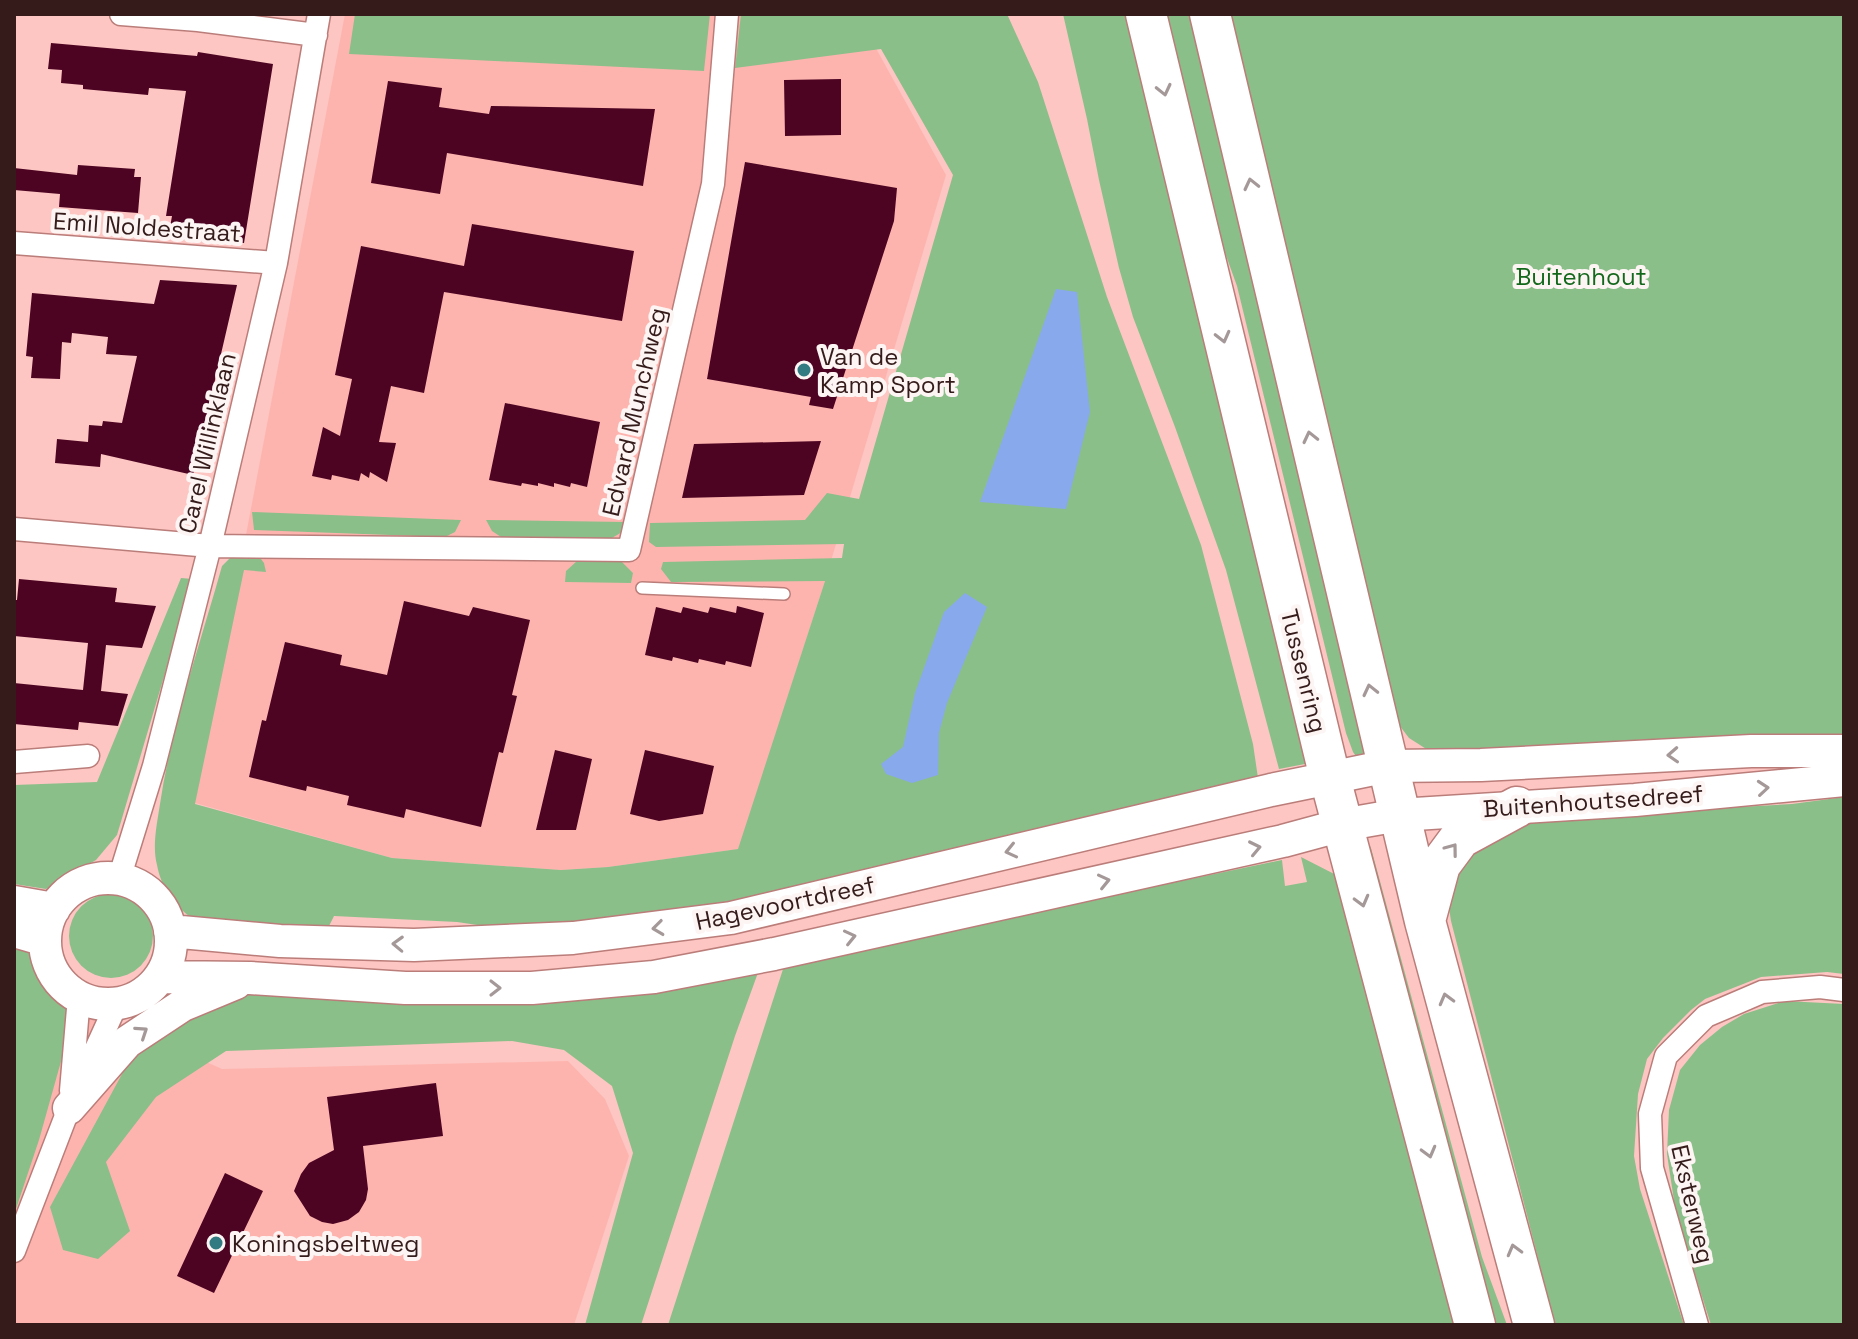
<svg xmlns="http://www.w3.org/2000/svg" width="1858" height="1339" font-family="'Space Grotesk',sans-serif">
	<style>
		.built { fill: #feb4ae }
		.green { fill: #8bbf8a }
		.water { fill: #88a9ec }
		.building { fill: #4d0422 }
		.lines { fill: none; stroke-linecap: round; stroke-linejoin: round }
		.lane-casing { stroke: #bb7d79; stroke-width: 14 }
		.street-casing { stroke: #bb7d79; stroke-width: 25 }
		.secondary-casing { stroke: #bb7d79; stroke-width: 35 }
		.highway-casing { stroke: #bb7d79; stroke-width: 43 }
		.lane { stroke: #fff; stroke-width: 11 }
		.street { stroke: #fff; stroke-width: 22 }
		.secondary { stroke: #fff; stroke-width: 32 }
		.highway { stroke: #fff; stroke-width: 40 }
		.oneway { stroke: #a49998 }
		.poi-dot { fill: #327b82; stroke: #fcf5f4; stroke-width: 3 }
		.labels { text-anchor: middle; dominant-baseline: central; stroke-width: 8; stroke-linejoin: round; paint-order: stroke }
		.street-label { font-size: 24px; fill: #351c1b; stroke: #fcf5f4 }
		.park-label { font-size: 24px; fill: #14681c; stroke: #fcf5f4 }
		.poi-label { font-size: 24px; fill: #351c1b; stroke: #fcf5f4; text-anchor: start }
	</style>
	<rect width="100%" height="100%" fill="#fdc6c2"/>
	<path class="built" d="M345,14H857L946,175L825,581L739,849L608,867L561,870L392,858L195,803Z
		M14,981L48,991L222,1069L568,1061L605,1099L629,1156L574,1325H14Z"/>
	<path class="green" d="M355,14H710L704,71L349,54Z
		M741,14H1007L1038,82L1107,297L1201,545L1253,744L1258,778L751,907L533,933L457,922L334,916L329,926L306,932L194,919C175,908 161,887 157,865C152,846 157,824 160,804C172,723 200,645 222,566L232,556L258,555L264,563L266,572L244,570L195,804L392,858L561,870L608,867L738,849L825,581L671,582L661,569L663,562L842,558L844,544L656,547L649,542L650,523L805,520L827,493L859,499L953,175L881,49L735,68Z
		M1063,14H1132L1310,763L1279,769L1226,570L1175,427L1133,317L1119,268L1099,180L1087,119Z
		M1164,14H1190L1367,740L1369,752L1363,758L1358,759L1353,752L1346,733L1237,286L1201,186Z
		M1226,14H1844V740L1751,735L1635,740L1512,753L1431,752L1409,738L1396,721Z
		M252,512L461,520L455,532L445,537L254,530Z
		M486,520L626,522L622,532L612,538L501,537L492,531Z
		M577,561L622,562L633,573L631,583L565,582L566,571Z
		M181,578L193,579L117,835L96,860L46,889L14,884V785L97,782Z
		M1844,797V974L1827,972L1761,977L1705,999L1691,1010L1663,1038L1647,1059L1638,1094L1634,1156L1640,1189L1684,1325H1553L1538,1258L1451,921L1446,888L1454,861L1502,824L1598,815L1792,804Z
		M1361,830L1371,848L1482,1257L1507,1325H1485Z
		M1301,857L1344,879L1457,1325H668L785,963L1282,860L1285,886L1307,882Z
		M69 936a42 42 0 1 1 84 0a42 42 0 1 1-84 0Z
		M14,941L33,954L67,1005V1040L39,1140L14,1215Z
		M759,970L735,1036L641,1325H585L633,1153L612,1086L564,1050L512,1041L226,1051L156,1097L106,1162L130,1231L98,1259L63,1250L50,1207L135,1050L236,993Z
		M1785,1001L1844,1004V1325H1711L1676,1214L1667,1154L1669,1110L1680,1070L1700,1045L1722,1027L1744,1014Z"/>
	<path class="water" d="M1056,289L1077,292L1090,412L1066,509L980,502Z
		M965,593L987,607L947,703L939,733L938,775L912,783L886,774L881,764L903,747L915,693L944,612Z"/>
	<path class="building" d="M51,43L197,56L198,52L273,64L244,243L168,238L172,216H166L186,91L149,88L148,95L83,89V85L61,83L62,70L48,69Z
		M841,79V135L785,136L784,80Z
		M388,81L442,88L439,107L489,114L491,106L655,109L643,186L447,153L440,194L371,183Z
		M745,162L897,188L894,221L833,409L809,405L811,397L707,379Z
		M78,165L135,169L134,177H141L138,213L59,207L60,194L14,190V168L77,175Z
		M472,224L634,251L622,321L444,292L424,393L391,386L379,442L396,443L387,482L370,472L369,478L361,473L359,481L332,475L331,480L312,476L323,427L340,436L352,379L335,375L361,246L464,266Z
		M160,280L237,285L193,475L101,454L100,467L55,463L57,439L88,442L89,425L102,426L103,421L122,423L137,356L106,354L108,337L72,333L71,343L62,342L60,379L31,378L33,357L26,356L32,293L154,304Z
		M505,403L600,422L587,487L571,483L570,487L554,483V487L538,483V486L522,483L521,486L489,480Z
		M821,441L804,495L682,498L694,444Z
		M19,579L117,588L115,602L156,606L142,648L106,645L101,691L128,694L118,726L79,722L78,730L14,724V683L83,690L88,643L14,636V600H17Z
		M404,601L469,616L473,607L530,620L512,695L517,696L503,753L499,752L481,827L406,809L404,818L347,805L349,796L307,786L306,791L249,777L262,720L266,721L285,642L342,655L340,665L387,675Z
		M737,606L764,613L751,667L726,661L725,665L699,659L698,663L673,657L672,661L645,655L656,607L681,613L683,607L708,613L710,607L736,613Z
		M555,750L592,759L576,830H536Z
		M645,750L714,766L703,814L659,821L630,814Z
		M436,1083L443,1136L363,1146L368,1189L366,1200L359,1212L348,1220L333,1224L322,1222L310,1216L294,1191L301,1174L309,1163L334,1150L327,1097Z
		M225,1173L263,1191L214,1293L177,1276Z"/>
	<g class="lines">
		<defs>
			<path id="lane" d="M642,588L784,594"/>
			<path id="street" d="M121,14L198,20L316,35
				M14,243L276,263
				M14,529L210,546L629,550L713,184L727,14
				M14,762L88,756
				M119,879L154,766L210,546L276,263L319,14
				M71,1091L79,997
				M14,1251L69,1108L117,1003
				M1697,1325L1652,1168L1650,1114L1666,1056L1706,1016L1762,992L1820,987L1844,990"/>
			<path id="secondary" d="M45 941a63 63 0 1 1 126 0a63 63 0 1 1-126 0Z
				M14,902L54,909
				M14,931L45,940
				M170,931L280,941L414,945L573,938L731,918L1271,790L1388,766L1481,765L1751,751H1844
				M160,977L250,978L405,988H532L654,977L774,954L1283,841L1342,825L1399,815L1635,800L1844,780
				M69,1108L127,1042L183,1005L236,983"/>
			<path id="highway" d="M1146,14L1330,778L1475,1325
				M1210,14L1425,921L1534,1325
				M1426,917L1440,865L1460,838L1517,807"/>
		</defs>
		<use href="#lane" class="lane-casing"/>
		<use href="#street" class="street-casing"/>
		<use href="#secondary" class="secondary-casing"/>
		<use href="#highway" class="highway-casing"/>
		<use href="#lane" class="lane"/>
		<use href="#street" class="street"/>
		<use href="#secondary" class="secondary"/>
		<use href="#highway" class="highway"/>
	</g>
	<defs><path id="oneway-chevron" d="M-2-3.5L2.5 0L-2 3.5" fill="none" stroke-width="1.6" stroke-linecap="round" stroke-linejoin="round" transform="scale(2)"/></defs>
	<g class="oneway">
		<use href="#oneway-chevron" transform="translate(1164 90) rotate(77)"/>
		<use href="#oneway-chevron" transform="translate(1251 184) rotate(-103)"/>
		<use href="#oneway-chevron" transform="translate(1223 337) rotate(76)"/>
		<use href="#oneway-chevron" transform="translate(1310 437) rotate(-103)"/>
		<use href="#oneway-chevron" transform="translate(1370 690) rotate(-103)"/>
		<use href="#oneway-chevron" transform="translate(1673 755) rotate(177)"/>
		<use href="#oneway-chevron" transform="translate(1763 788) rotate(-5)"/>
		<use href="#oneway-chevron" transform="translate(1255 848) rotate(-12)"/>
		<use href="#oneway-chevron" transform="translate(1452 849) rotate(-53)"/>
		<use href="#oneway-chevron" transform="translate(1011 851) rotate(167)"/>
		<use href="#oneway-chevron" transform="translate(1104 881) rotate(-13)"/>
		<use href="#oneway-chevron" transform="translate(1362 901) rotate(75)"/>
		<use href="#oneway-chevron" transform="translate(658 928) rotate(173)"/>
		<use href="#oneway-chevron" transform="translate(850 937) rotate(-13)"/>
		<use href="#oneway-chevron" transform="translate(398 944) rotate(-178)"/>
		<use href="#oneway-chevron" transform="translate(495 988)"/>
		<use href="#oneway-chevron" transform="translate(1446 999) rotate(-105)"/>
		<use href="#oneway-chevron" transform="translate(142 1032) rotate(-34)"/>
		<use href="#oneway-chevron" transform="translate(1429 1152) rotate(75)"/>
		<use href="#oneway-chevron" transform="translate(1514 1250) rotate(-105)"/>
	</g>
	<g class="poi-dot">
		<circle cx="804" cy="370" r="8"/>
		<circle cx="216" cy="1243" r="8"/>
	</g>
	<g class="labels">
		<g class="street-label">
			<text transform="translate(147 227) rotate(4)">Emil Noldestraat</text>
			<text transform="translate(634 412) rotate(-77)">Edvard Munchweg</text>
			<text transform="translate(207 443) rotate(-77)">Carel Willinklaan</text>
			<text transform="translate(1304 671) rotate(76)">Tussenring</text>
			<text transform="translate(1593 801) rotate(-4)">Buitenhoutsedreef</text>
			<text transform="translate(785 903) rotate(-12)">Hagevoortdreef</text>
			<text transform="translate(1693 1204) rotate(77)">Eksterweg</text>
		</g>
		<g class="park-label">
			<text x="1581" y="276">Buitenhout</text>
		</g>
		<g class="poi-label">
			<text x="820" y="356">Van de<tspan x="820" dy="28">Kamp Sport</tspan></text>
			<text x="232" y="1243">Koningsbeltweg</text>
		</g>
	</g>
	<rect width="1858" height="1339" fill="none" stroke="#351c1b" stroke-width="32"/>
</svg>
